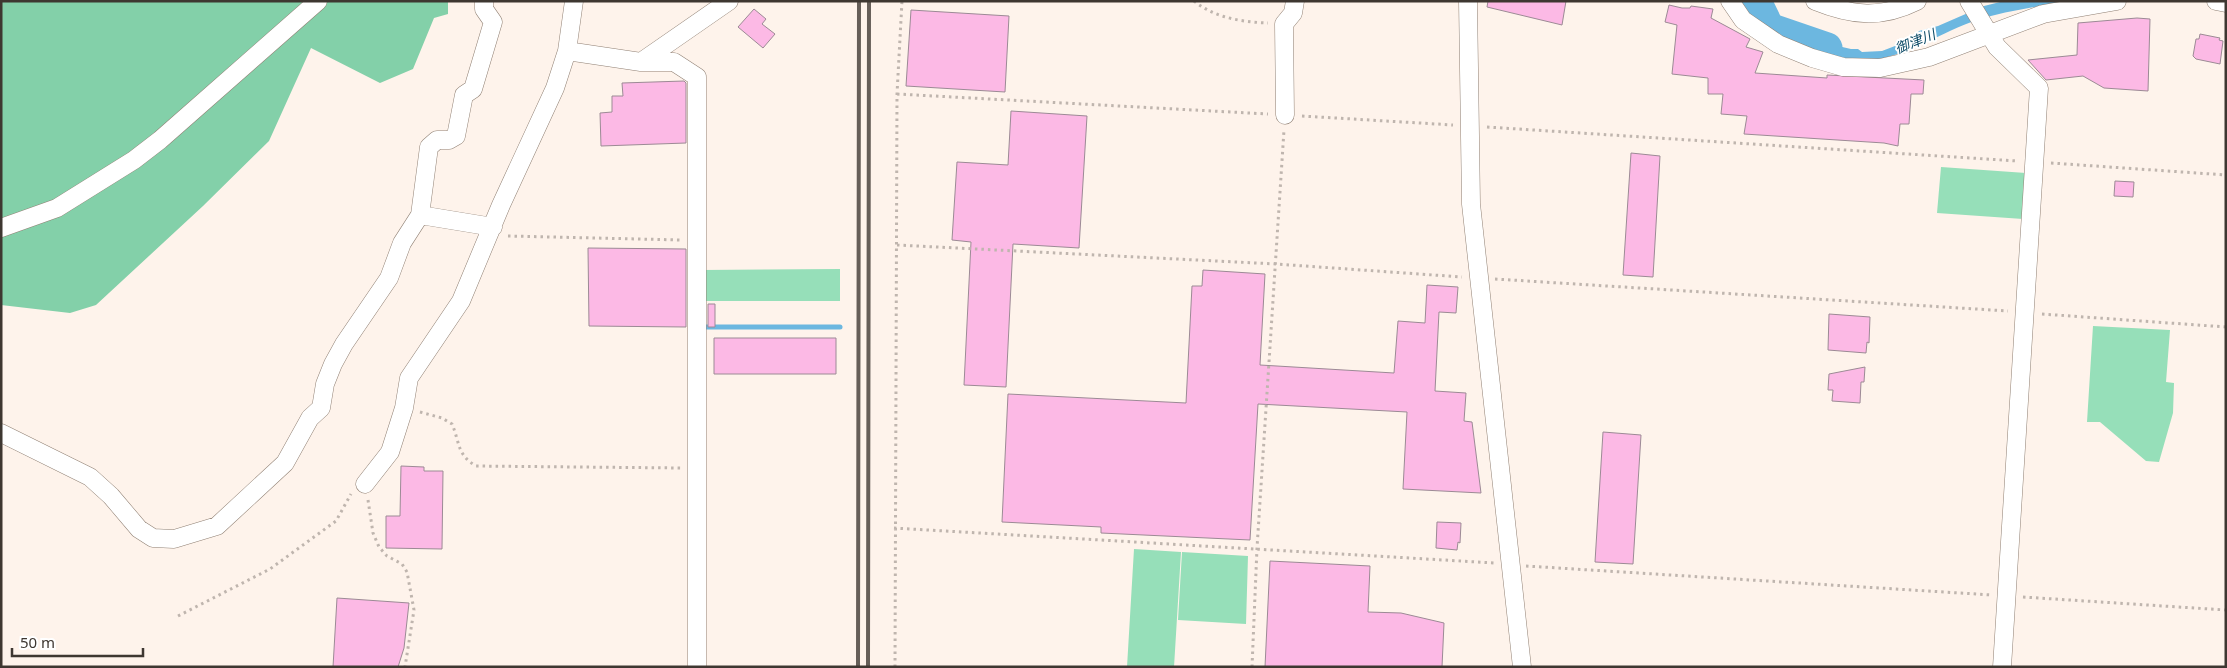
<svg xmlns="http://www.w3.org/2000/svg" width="2227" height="668" font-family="'Noto Sans','Noto Sans JP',sans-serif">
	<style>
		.green { fill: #96dfb9 }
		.forest { fill: #83d0a9 }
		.water { fill: #6cb7e0 }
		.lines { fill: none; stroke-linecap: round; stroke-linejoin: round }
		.stream { stroke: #6cb7e0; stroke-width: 5 }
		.river { stroke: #6cb7e0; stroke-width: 31 }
		.building { fill: #fcb9e5; stroke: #9c8a95 }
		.minor-casing { stroke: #908074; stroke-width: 19 }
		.path { stroke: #bfb5ae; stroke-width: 3; stroke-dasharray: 2.5 4; stroke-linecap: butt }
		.minor { stroke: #fff; stroke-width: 18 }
		.rail { stroke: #665e58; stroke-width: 4 }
		.labels { text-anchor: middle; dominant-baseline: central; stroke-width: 4; stroke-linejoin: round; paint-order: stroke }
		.water-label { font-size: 14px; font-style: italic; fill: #0c4a66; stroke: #fff }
	</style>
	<rect width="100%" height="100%" fill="#fef3eb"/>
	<path class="green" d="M1941,167L2026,173L2023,219L1937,213Z
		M840,269V301H702V270Z
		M2093,326L2170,330L2166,382L2142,379L2174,383L2173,413L2159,462L2146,461L2100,422H2087Z
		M1134,549L1181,552L1174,667H1127Z
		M1182,552L1248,556L1246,624L1178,620Z"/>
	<path class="forest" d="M1,1H448V14L434,18L413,69L380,83L311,48L269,141L203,206L96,305L70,313L1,305Z"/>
	<path class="water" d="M2004,1H2067C2037,7 2006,11 1977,20C1944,31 1903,58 1870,60C1838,62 1799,44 1772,31L1851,49H1858L1862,52L1882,51L1895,46L1912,39L1919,31L1938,26L1984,6Z"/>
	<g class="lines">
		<path class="stream" d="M702,327H840"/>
		<path class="river" d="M1756,1L1769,28L1827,48"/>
	</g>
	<path class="building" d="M1488,1H1566L1562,25L1487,7Z
		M1669,5L1682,8H1690L1691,6L1713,9L1711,18L1750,39L1746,47L1763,52L1755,73L1827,78V75L1924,80L1923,94H1911L1909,124H1900L1898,146L1884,143L1744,134L1747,116L1721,114L1723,94H1708V78L1672,74L1677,25L1665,22Z
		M754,9L766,19L762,24L775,34L763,48L738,27Z
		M911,10L1009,16L1005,92L906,86Z
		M2137,18L2150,19L2148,91L2104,88L2083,76L2046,80L2028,60L2077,55L2078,23Z
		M2200,34L2220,38L2219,40L2223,41L2220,64L2196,59L2193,56L2196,39H2199Z
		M684,81L686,83V143L601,146L600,113L612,112V96H623L622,83Z
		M1011,111L1087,116L1079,248L1013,244L1006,387L964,385L971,242L952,240L957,162L1008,165Z
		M1631,153L1660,156L1653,277L1623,275Z
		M2115,181L2134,182L2133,197L2114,196Z
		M588,248L686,249V327L589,326Z
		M1203,270L1265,274L1260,365L1394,373L1398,321L1425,323L1427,285L1458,287L1456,313L1439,312L1435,391L1466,393L1464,421L1472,422L1481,493L1403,489L1407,412L1258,404L1250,540L1101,533V527L1002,522L1008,394L1186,403L1192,286H1202Z
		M708,304H715V327H708Z
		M1829,314L1870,317L1869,343L1867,342L1866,353L1828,350Z
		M714,338H836V374H714Z
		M1865,367L1864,382H1861L1860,403L1832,401L1833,390H1828L1829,374Z
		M1603,432L1641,435L1633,564L1595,562Z
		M401,466L424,467V471H443L442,549L386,548V516H400Z
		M1437,522L1461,523L1460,543L1458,542L1457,550L1436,548Z
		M1270,561L1370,566L1368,612L1401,613L1444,623L1442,667H1265Z
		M337,598L409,603L404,648L398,667H333Z"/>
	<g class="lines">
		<defs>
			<path id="minor" d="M574,1L567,51L641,62H674L697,77V667
				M1468,1L1471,204L1522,667
				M1730,1L1743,20L1778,44L1812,58L1843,67L1880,68L1929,57L2043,14L2117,1
				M1815,1C1852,16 1881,19 1917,1
				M1969,1L1997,47L2039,88L2002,667
				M2216,1L2226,3
				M641,62L729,1
				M1285,115L1284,24L1293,13L1295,1
				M420,215L493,227
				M1,228L57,208L134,160L160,140L318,1
				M1,433L90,477L111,496L139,529L153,538L174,539L217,526L285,463L310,418L321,408L325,384L333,364L344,344L389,278L402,243L420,215L429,147L437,140H449L456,136L464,95L473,89L493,22L484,9V1
				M365,484L390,452L404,408L409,378L461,301L501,205L555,88L567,51"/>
		</defs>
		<use href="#minor" class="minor-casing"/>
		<path class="path" d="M1194,1C1215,18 1242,22 1268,23
			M897,94L1268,114
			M1302,116L1453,125
			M1487,127L2017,161
			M2051,163L2226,175
			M508,236L681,240
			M897,245L1276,264L1462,277
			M1495,279L2008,311
			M2042,314L2226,327
			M420,412L442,418L452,424C460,443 457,455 476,466L682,468
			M368,500L373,533L379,547L387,556L402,564L407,572L414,610L405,667
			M894,528L1495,563
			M1526,566L1992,595
			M2023,597L2226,610
			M178,616L270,569L336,521L351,494
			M895,667L897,94L902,1
			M1252,667L1257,548L1284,130"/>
		<use href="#minor" class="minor"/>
		<path class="rail" d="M858,667L859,1
			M868,667L869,1"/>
	</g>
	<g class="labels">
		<g class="water-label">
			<text transform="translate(1915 41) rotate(-22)">御津川</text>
		</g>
	</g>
	<rect width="2227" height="668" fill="none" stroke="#3e3731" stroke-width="5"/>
	<path d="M12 648v8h131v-8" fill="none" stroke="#3e3731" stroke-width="2.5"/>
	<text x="20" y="648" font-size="15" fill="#3e3731" stroke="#ffffff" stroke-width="4" paint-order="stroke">50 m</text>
</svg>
